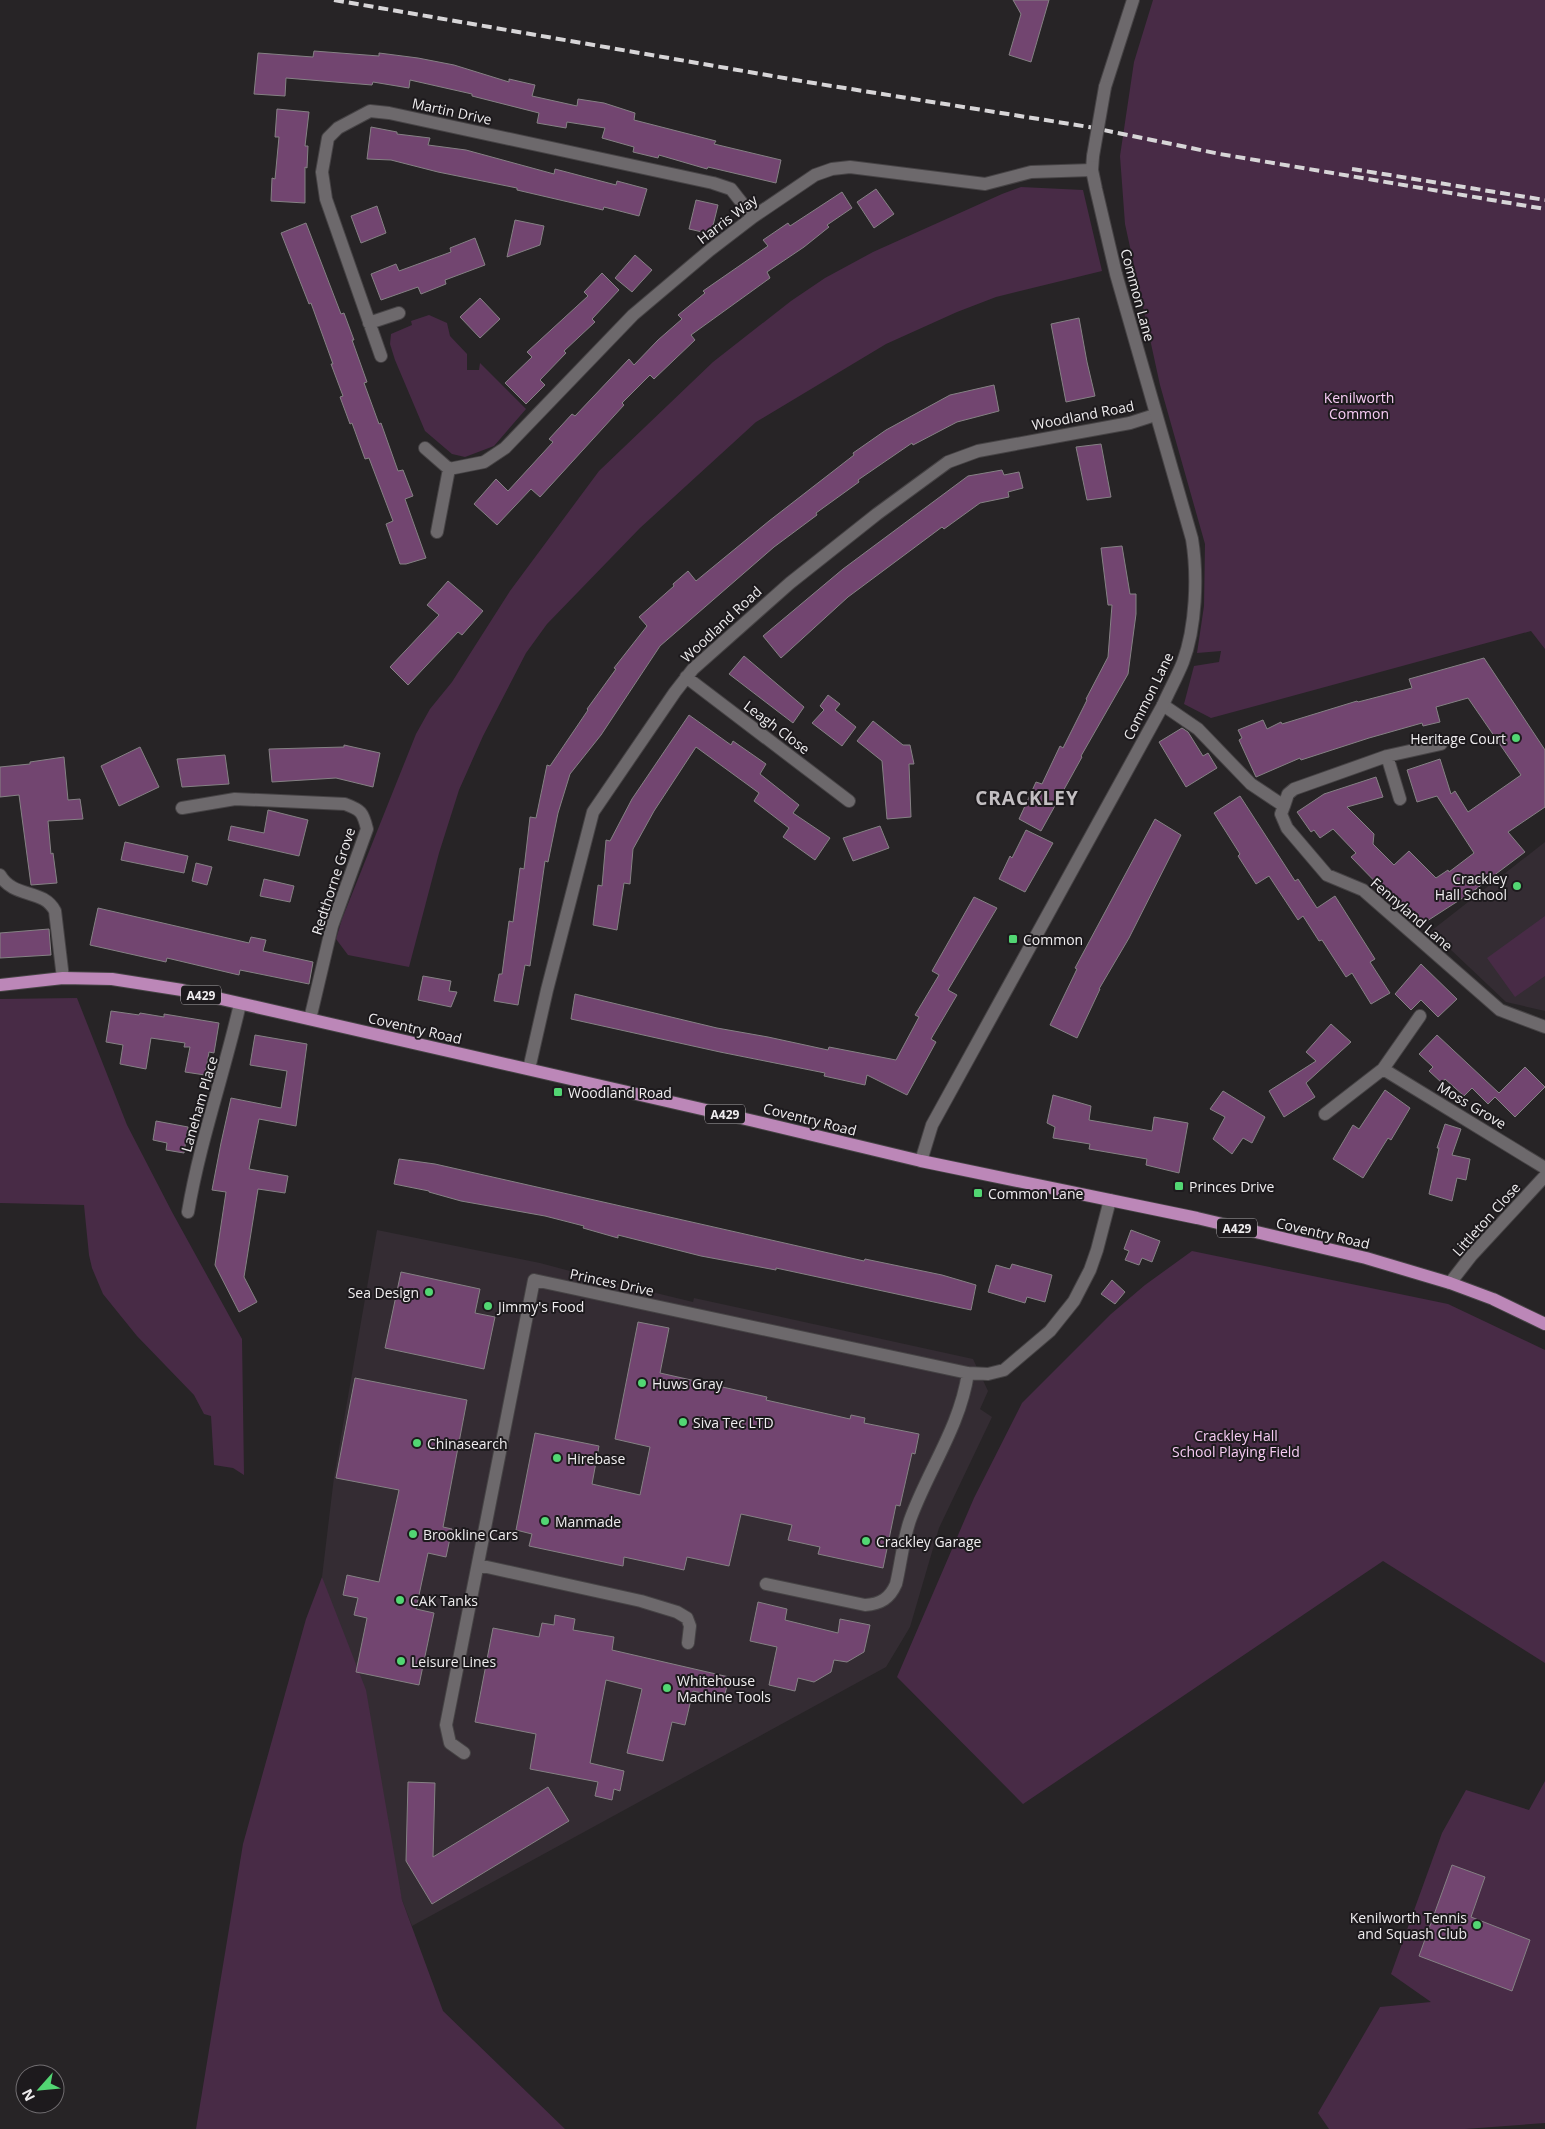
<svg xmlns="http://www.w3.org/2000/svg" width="1545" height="2129" font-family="'Open Sans',sans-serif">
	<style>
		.built { fill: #342c33 }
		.green { fill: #482b46 }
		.building { fill: #724570; stroke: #858184 }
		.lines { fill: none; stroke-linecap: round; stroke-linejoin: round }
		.minor-casing { stroke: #464345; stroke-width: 14 }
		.tertiary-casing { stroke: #464345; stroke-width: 14 }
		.primary-casing { stroke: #464345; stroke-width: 14 }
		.minor { stroke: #6d696c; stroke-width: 12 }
		.tertiary { stroke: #6d696c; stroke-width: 12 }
		.primary { stroke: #bc87b8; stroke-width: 12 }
		.rail { stroke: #d7d5d7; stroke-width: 4; stroke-dasharray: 10 5; stroke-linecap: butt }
		.tertiary-bridge-casing { stroke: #464345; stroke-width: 14; stroke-linecap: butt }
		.tertiary-bridge { stroke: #6d696c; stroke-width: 12 }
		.poi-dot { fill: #52d673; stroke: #1d1a1d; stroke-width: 2 }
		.labels { text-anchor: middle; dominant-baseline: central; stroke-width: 4; stroke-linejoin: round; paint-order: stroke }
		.shield { fill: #1d1a1d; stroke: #b0aeb0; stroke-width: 1 }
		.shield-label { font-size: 12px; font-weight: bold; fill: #efedef }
		.street-label { font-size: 14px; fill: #efedef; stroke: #1d1a1d }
		.park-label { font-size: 14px; fill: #f7ccf4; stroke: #1d1a1d }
		.poi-label { font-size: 14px; fill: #efedef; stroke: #1d1a1d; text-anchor: start }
		.district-label { font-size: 19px; font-weight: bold; letter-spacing: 1px; fill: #c3bfc2; stroke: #1d1a1d }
	</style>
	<rect width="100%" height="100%" fill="#272426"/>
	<path class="built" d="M1545,842V1011L1506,1002L1431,931Z
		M377,1230L540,1263L615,1283L693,1302L694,1298L973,1359L988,1391L980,1409L992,1417L939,1528L910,1627L886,1667L412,1926L402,1900L322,1577L334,1477Z"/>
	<path class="green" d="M1153,0H1545V649L1531,631L1211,718L1184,704L1194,666L1219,662L1221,651L1197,653L1204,606L1205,544L1160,385L1125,224L1120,156L1134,62Z
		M1021,187L1083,190L1102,271L996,297L957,312L886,344L756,422L640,528L547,624L526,653L483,736L459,790L439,853L409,967L348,955L336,939L342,919L416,734L430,709L452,682L510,591L599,471L713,362L791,301L825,278L873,252L1002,194Z
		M429,315L447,323L450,336L467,354V370H479L480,363L526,409L494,446L465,457L452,454L425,431L395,360L390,344L391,334L412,325L411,321Z
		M1545,916V976L1515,997L1487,958Z
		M77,998L127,1125L172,1212L242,1339L244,1475L233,1468L214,1465L211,1416L204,1414L194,1395L137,1336L103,1294L92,1268L89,1255L84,1205L0,1203V999Z
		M1192,1251L1448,1304L1545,1350V1663L1383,1561L1023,1804L897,1677L974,1498L1022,1403L1111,1314L1145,1285Z
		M322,1577L366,1690L402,1900L443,2011L565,2129H196L243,1844L306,1619Z
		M1545,1781V2123L1465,2129H1329L1318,2113L1380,2007L1431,2002L1391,1974L1442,1833L1466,1790L1529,1810Z"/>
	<path class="building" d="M1013,0H1049L1031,62L1009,55L1021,14Z
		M314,51L379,56V53L418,58L454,65L509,82V79L535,85L532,96L577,106L578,99L604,103L635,113L634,120L716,141L714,144L781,160L776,183L708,167L707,169L659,155L658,158L633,152L634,147L602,138L605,128L567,122L566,128L537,123L539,113L472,96V94L410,80L409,88L373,82L372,85L286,78L285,96L254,94L258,53L313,57Z
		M277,109L309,112L305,146H308L307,168L305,167V203L271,201L272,178L275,179L279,137H275Z
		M371,127L397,132V134L430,138L428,145L466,150L554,174L555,169L616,185L617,181L647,189L639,216L604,207L603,210L517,190V188L438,172L391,160L367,159Z
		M876,189L894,214L874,228L857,202Z
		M842,192L852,208L827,225L829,227L804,247L767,272L770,278L691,335L695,340L654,379L650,375L622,403L624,405L540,497L531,489L497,525L474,504L496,479L508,491L553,442L549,439L572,414L575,416L629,359L634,365L658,340L682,319L678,315L705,293L703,291L768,246L763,240L788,223L790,226Z
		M696,200L718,205L711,234L689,229Z
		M377,206L386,233L361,243L351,216Z
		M515,220L544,226L540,245L507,257Z
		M306,223L341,314L344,313L354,340H352L367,382L364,383L379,424L381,423L398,471L403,470L413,496L405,499L426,558L406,564H400L386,524L393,521L369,458L365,459L352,423L350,424L340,397L343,396L331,364H333L311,303L309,304L281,233Z
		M475,238L485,265L445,280L446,284L421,294L418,287L381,300L371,274L396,264L399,271L451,252L450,248Z
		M635,255L652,270L632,292L615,278Z
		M602,273L619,290L592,319L595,322L564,351L566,353L540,380L545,385L526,404L505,383L532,357L527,352L588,296L584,292Z
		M480,298L500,319L480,338L460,317Z
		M1079,318L1087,362L1095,396L1066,402L1051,324Z
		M994,385L999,411L957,422L913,445L912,443L858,480L859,482L816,513L817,515L774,547L660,646L601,735L570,774L558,813L548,862L545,861L530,966L525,965L518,1005L494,1001L499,974H502L509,921L513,922L520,868L524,869L530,817L536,818L547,765L550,766L588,710L587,709L616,669L614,668L647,626L639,617L674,586L673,584L688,571L696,581L769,521L854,455L853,453L886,430L950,395Z
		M1101,444L1111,497L1087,500L1076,447Z
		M1002,470L1004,475L1019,472L1023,488L1008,492L1009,497L980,503L944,529L942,527L848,597L781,658L763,636L843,569L968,476Z
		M1122,546L1130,594H1136V614L1128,674L1081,756L1082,757L1041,831L1019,819L1036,782L1042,784L1060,746L1063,748L1087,700L1086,699L1108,657L1112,605H1108L1101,548Z
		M448,581L483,611L462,635L458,632L408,685L390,667L439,615L427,605Z
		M744,656L804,707L793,723L729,674Z
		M1484,658L1545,750V807L1508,832L1525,852L1472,892L1424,923L1407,906L1400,909L1388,898L1389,896L1351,857L1356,853L1333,829L1320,838L1314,830L1311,832L1297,812L1324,794L1376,777L1383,797L1347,807L1374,834L1373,844L1394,865L1409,851L1436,878L1448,870L1449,872L1474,853L1437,796L1417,802L1407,770L1440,759L1451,794L1455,791L1468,812L1521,775L1468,698L1436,707L1440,722L1423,726L1422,723L1369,738L1301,760L1300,758L1256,777L1239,740L1242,738L1238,730L1263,720L1267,729L1281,722L1282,724L1357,701L1358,702L1412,688L1409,679Z
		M828,695L840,704L835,710L856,727L842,746L812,723L824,710L820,706Z
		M689,715L731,745L733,741L766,764L760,774L799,805L793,813L830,838L815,860L783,837L789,828L754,801L759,793L696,747L654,811L633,849L630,884L624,883L617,930L593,925L598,885L602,886L606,840L610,841L632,799Z
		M873,721L903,745H910L914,764H909L911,817L887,819L882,761L857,741Z
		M1182,728L1188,732L1203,756L1208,753L1217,768L1186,787L1159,742Z
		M344,745L380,753L373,787L336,778L272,782L269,749L344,747Z
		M140,747L159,787L119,806L101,766Z
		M225,755L229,784L182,787L177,759Z
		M64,757L68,800L80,799L83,819L48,821L51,854L53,853L57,883L31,885L19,795L0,797V767L30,764V762Z
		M1240,796L1295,881L1298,879L1317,908L1335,896L1375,959L1370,962L1390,993L1371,1004L1352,973L1346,977L1322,940L1319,941L1303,916L1298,920L1269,876L1256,884L1238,856L1240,854L1214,813Z
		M268,810L308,820L299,856L228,840L231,826L264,833Z
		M1155,819L1181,835L1129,938L1099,989H1100L1077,1038L1050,1025L1077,969L1075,968Z
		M880,826L889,848L853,861L843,838Z
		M1026,830L1053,843L1025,892L999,879L1010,856L1012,858Z
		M125,842L188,856L184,873L121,860Z
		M196,863L212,867L207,885L192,881Z
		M264,879L294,886L290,902L260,896Z
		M974,897L997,908L948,990L957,995L931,1039L936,1042L907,1095L867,1075L865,1085L824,1076L825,1073L720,1052L571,1019L575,994L717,1028L768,1037L828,1050L829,1047L896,1060L919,1017L915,1015L939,975L932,971Z
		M98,908L249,943L251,937L266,940L263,951L313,962L309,984L240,970L239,975L167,958L166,962L90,945Z
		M49,929L51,955L0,958V933Z
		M1421,964L1457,999L1438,1017L1421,1000L1411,1010L1395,994Z
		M423,976L451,981L449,991L457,992L451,1007L418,1000Z
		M111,1011L139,1015L140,1013L164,1017V1014L219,1023L214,1053L209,1052L205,1075L185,1072L190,1047H184L185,1043L151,1038L146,1069L120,1064L123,1045L106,1042Z
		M1331,1024L1351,1042L1306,1083L1315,1097L1284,1117L1269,1091L1316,1061L1306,1052Z
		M255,1035L307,1044L296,1126L259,1119L249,1169L288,1176L285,1193L258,1189L244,1277L257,1302L239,1312L215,1265L226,1192L212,1190L221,1143L231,1098L281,1108L287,1071L250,1065Z
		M1437,1035L1499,1093L1525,1067L1545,1087L1515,1117L1495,1097L1488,1104L1472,1088L1464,1096L1445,1079L1442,1083L1429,1071L1433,1067L1419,1054Z
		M1385,1090L1410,1108L1391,1140L1388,1138L1363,1178L1333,1159L1353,1125L1359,1129Z
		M1223,1091L1265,1117L1252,1143L1243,1138L1232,1154L1213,1139L1225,1117L1210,1109Z
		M1053,1095L1091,1106L1089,1120L1152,1131L1154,1117L1188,1123L1179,1173L1146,1165L1147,1159L1089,1149L1090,1144L1053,1138L1055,1127L1047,1123Z
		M156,1121L188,1127L184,1153L166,1150L167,1143L153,1140Z
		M1445,1124L1461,1129L1452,1155L1470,1159L1466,1180L1457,1178L1452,1201L1429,1194L1439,1148H1437Z
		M399,1159L435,1164L864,1261L865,1259L942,1275L976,1285L971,1310L776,1268V1270L701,1256L618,1235V1238L583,1228L584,1226L545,1216L461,1201L429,1192V1191L394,1184Z
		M1131,1230L1160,1241L1152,1262L1142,1258L1139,1265L1125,1260L1129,1251L1124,1249Z
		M1012,1264L1052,1275L1045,1302L1027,1297L1025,1303L988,1292L996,1265L1010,1269Z
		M401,1272L480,1289L475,1313L495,1317L484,1369L385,1348Z
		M1112,1280L1125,1292L1115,1304L1101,1294Z
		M638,1322L669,1328L660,1373L767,1397L766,1400L850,1419L851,1415L865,1418L864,1423L919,1434L915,1454L912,1453L900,1506L896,1505L883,1568L818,1554L820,1547L788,1540L792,1525L741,1514L729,1566L687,1557L684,1570L624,1557L623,1566L529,1546L532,1534L516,1530L535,1433L599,1446L592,1484L640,1495L650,1447L615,1439Z
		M355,1378L467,1400L443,1527L452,1529L446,1557L428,1553L416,1609L434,1613L419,1685L356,1672L367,1618L354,1615L358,1598L343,1595L347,1575L379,1582L399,1490L336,1478Z
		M758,1602L787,1609L785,1620L838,1633L840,1619L870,1625L864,1652L847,1662L834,1660L831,1672L814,1682L798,1678L795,1691L769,1685L777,1647L750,1641Z
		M555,1615L575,1619L573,1630L614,1637L612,1650L729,1677L724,1698L693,1691L685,1725L672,1722L663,1761L627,1753L642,1689L606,1680L590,1763L624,1771L620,1791L614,1789L612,1800L595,1796L598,1782L530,1769L536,1734L475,1722L493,1628L539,1637L542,1623L554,1625Z
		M408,1782L435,1783L433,1857L548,1787L569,1821L432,1904L406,1861Z
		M1452,1865L1485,1877L1471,1917L1530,1940L1512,1991L1419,1956Z"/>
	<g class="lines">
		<defs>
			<path id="minor" d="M369,323L399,313
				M381,356L326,199L322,172L328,138L338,128L370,111L389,113L713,183L731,189L753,217
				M425,448L449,469L484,462L505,448L633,315L710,250L753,217L815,175L832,169L850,167L985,184L1031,172L1092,170
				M437,532L449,469
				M686,677L849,801
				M1163,705L1198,729L1251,784L1284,806L1281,814L1287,828L1327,875L1363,890L1500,1010L1545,1027
				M1387,756L1400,799
				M1284,806L1288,794L1294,789L1387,756L1441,744
				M182,808L235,799L345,804C361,810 363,812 367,829L332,926L310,1019
				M0,875C14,899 43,888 55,911L63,978
				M529,1069L547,990L593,812L675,692L693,669L790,583L877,514L948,462L978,451L1130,423L1155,415
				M1383,1069L1545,1168
				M1325,1114L1383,1069L1420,1016
				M188,1212C200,1141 224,1074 240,1004
				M1450,1283L1471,1256L1545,1176
				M478,1565L641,1601L677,1612L687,1618L690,1626L688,1643
				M766,1584L865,1605C881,1604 890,1598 896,1584C901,1563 903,1540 910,1520C928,1470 960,1427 968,1373
				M464,1753L450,1743L446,1725L534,1280L968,1373L988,1374L1004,1370L1050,1331L1074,1301L1090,1270L1097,1250L1110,1200"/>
			<path id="tertiary" d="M1105,87L1133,0
				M921,1161L932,1125L1163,705C1169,691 1177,677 1183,662C1196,627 1198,576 1192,539L1116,274L1096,189L1092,170L1093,156"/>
			<path id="primary" d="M0,985L63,978L112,979L182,990L754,1121L921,1161L1197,1218L1366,1258L1450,1283L1493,1299L1545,1324"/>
		</defs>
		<use href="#minor" class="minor-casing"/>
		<use href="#tertiary" class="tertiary-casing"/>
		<use href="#primary" class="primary-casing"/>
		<use href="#minor" class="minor"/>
		<use href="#tertiary" class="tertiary"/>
		<use href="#primary" class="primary"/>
		<path class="rail" d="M334,0L807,82L1089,127L1220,154L1545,209
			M1352,169L1545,200"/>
		<defs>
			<path id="tertiary-bridge" d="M1093,156L1105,87"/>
		</defs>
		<use href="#tertiary-bridge" class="tertiary-bridge-casing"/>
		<use href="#tertiary-bridge" class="tertiary-bridge"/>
	</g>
	<g class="poi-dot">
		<circle cx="1516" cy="738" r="5"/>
		<circle cx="1517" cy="886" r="5"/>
		<rect x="1008" y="934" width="10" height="10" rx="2.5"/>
		<rect x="553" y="1087" width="10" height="10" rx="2.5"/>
		<rect x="1174" y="1181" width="10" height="10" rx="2.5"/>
		<rect x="973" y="1188" width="10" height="10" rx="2.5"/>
		<circle cx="429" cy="1292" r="5"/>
		<circle cx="488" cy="1306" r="5"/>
		<circle cx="642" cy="1383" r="5"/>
		<circle cx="683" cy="1422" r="5"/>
		<circle cx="417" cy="1443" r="5"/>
		<circle cx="557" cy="1458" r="5"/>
		<circle cx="545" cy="1521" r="5"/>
		<circle cx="413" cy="1534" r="5"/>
		<circle cx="866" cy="1541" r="5"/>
		<circle cx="400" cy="1600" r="5"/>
		<circle cx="401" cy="1661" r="5"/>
		<circle cx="667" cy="1688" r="5"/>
		<circle cx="1477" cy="1925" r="5"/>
	</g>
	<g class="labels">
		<g class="shield">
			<rect x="181" y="985.5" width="40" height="19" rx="4"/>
			<rect x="705" y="1104.5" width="40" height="19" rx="4"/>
			<rect x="1217" y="1218.5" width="40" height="19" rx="4"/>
		</g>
		<g class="shield-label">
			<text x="201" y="995">A429</text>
			<text x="725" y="1114">A429</text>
			<text x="1237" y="1228">A429</text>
		</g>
		<g class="street-label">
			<text transform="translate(452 111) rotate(12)">Martin Drive</text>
			<text transform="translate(727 219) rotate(-37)">Harris Way</text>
			<text transform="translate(1138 295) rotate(75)">Common Lane</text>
			<text transform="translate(1083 415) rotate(-11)">Woodland Road</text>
			<text transform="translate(721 624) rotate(-43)">Woodland Road</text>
			<text transform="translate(1148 696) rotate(-64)">Common Lane</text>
			<text transform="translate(777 727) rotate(37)">Leagh Close</text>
			<text transform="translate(333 881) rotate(-72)">Redthorne Grove</text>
			<text transform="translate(1412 914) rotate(41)">Fennyland Lane</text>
			<text transform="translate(415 1028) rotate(13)">Coventry Road</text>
			<text transform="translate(199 1104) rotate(-74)">Laneham Place</text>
			<text transform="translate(1472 1105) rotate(31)">Moss Grove</text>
			<text transform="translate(810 1119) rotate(14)">Coventry Road</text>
			<text transform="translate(1486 1219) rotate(-48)">Littleton Close</text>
			<text transform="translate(1323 1233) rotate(13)">Coventry Road</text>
			<text transform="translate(612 1282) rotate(12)">Princes Drive</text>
		</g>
		<g class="park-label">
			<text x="1359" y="397">Kenilworth<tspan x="1359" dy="16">Common</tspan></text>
			<text x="1236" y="1435">Crackley Hall<tspan x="1236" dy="16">School Playing Field</tspan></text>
		</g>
		<g class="poi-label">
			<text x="1506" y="738" text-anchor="end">Heritage Court</text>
			<text x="1507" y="878" text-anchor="end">Crackley<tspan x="1507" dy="16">Hall School</tspan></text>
			<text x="1023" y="939">Common</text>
			<text x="568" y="1092">Woodland Road</text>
			<text x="1189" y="1186">Princes Drive</text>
			<text x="988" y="1193">Common Lane</text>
			<text x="419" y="1292" text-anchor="end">Sea Design</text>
			<text x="498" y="1306">Jimmy's Food</text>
			<text x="652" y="1383">Huws Gray</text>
			<text x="693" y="1422">Siva Tec LTD</text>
			<text x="427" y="1443">Chinasearch</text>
			<text x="567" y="1458">Hirebase</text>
			<text x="555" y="1521">Manmade</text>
			<text x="423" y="1534">Brookline Cars</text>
			<text x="876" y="1541">Crackley Garage</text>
			<text x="410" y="1600">CAK Tanks</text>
			<text x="411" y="1661">Leisure Lines</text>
			<text x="677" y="1680">Whitehouse<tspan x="677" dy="16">Machine Tools</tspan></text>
			<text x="1467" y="1917" text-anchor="end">Kenilworth Tennis<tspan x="1467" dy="16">and Squash Club</tspan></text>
		</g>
		<g class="district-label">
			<text x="1027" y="798">CRACKLEY</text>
		</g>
	</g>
	<g transform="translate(40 2089) rotate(243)"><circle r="24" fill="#1d1a1d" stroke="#716e71"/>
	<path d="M0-4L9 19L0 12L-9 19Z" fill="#52d673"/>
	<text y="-8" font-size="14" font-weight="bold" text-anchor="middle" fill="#efedef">N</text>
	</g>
</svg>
